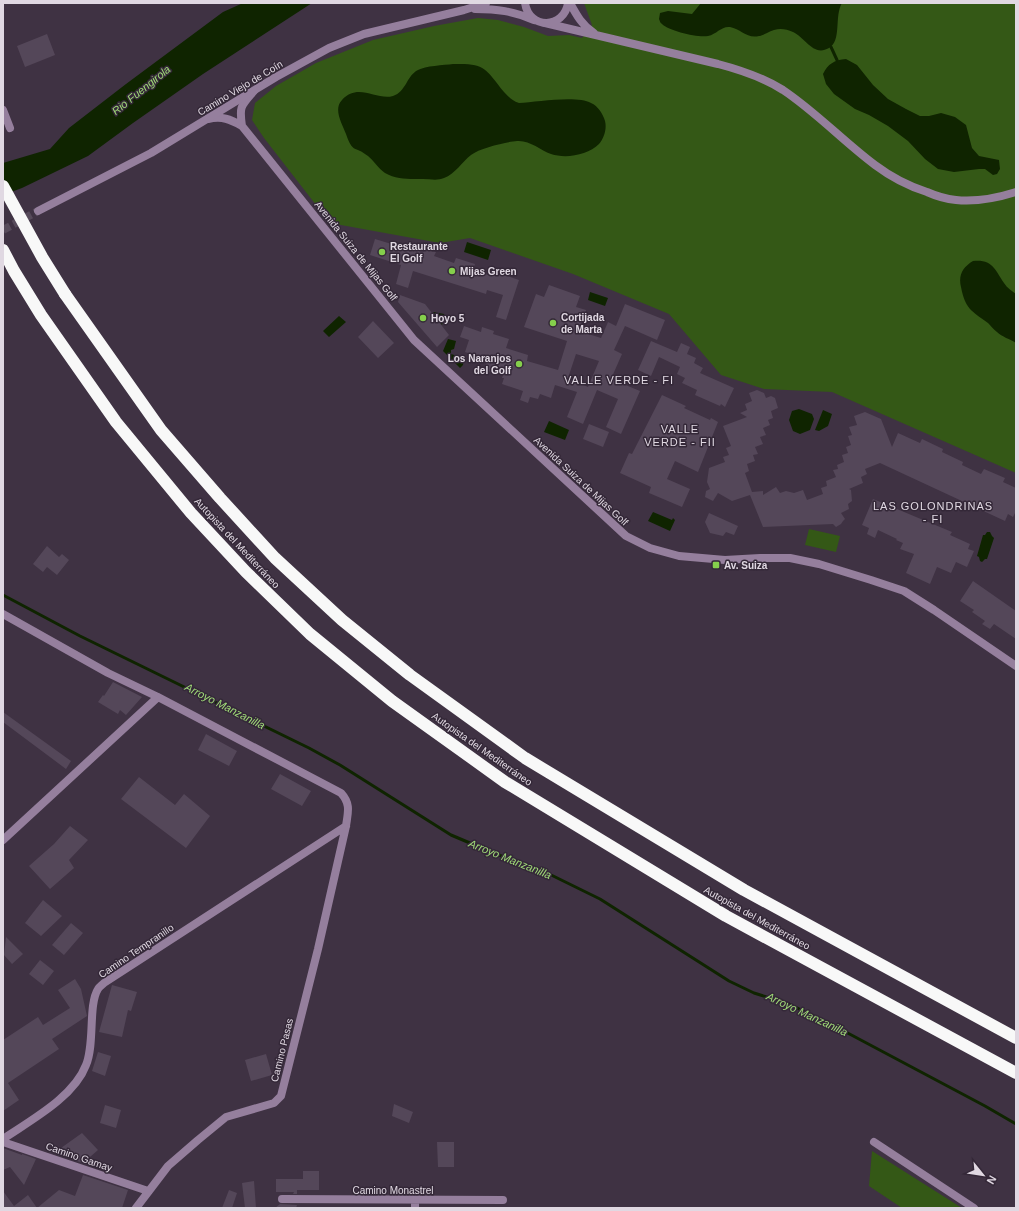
<svg xmlns="http://www.w3.org/2000/svg" width="1019" height="1211" font-family="Helvetica,sans-serif">
	<style>
		.green { fill: #345816 }
		.water { fill: #0f2400 }
		.lines { fill: none; stroke-linecap: round; stroke-linejoin: round }
		.stream { stroke: #0f2400; stroke-width: 3 }
		.building { fill: #544759; fill-rule: evenodd }
		.tertiary-tunnel { stroke: #574b5b; stroke-width: 8; stroke-dasharray: 8 4; stroke-linecap: butt }
		.minor { stroke: #957f9d; stroke-width: 8 }
		.tertiary { stroke: #957f9d; stroke-width: 8 }
		.motorway { stroke: #f8f8f8; stroke-width: 12 }
		.motorway-bridge { stroke: #f8f8f8; stroke-width: 12 }
		.poi-dot { fill: #85cf4c; stroke: #342838; stroke-width: 1.5 }
		.labels { text-anchor: middle; dominant-baseline: central; stroke-width: 3; stroke-linejoin: round; paint-order: stroke }
		.street-label { font-size: 10px; fill: #e0d8e2; stroke: #342838 }
		.poi-label { font-size: 10px; font-weight: bold; fill: #e0d8e2; stroke: #342838; text-anchor: start }
		.water-label { font-size: 11px; font-style: italic; fill: #a0db78; stroke: #342838 }
		.neighbourhood-label { font-size: 11px; letter-spacing: 1px; fill: #e0d8e2; stroke: #342838 }
	</style>
	<rect width="100%" height="100%" fill="#3f3243"/>
	<path class="green" d="M584,3H1016V473L832,392L764,389L721,375L669,314L573,274L470,238L440,243L330,223L264,138L252,120L255,103L276,86L316,63L373,40L434,26L478,18L498,20L524,27L548,36L569,35L582,38L592,25Z
		M809,529L840,536L836,552L805,545Z
		M872,1151L962,1208H902L869,1186Z"/>
	<path class="water" d="M243,3H312L203,74L133,123L88,156L22,188L3,195V163L50,149L69,128L126,84L223,12Z
		M701,3H842C834,16 842,41 829,48C813,57 806,38 793,32C784,28 776,28 767,33C765,34 761,36 759,36C747,39 741,29 730,27C721,26 717,34 708,36C698,38 669,31 662,24C660,23 660,21 659,19L660,13L668,11L692,14Z
		M846,59L857,65L873,85L888,99L906,109L920,116H929L941,113L955,117L966,125L972,148L979,156L999,160L1000,169L997,174L993,175L985,169H979L954,172L938,169L925,159L908,141L888,126L869,115L855,109L834,94L826,84L823,74C828,64 834,60 846,59Z
		M453,64C485,63 485,68 504,92C509,97 512,101 519,103C536,102 577,95 591,103C598,106 603,114 605,121C607,129 604,138 599,144C588,155 566,159 551,154C540,150 530,140 517,141C506,142 480,148 471,155C462,162 455,174 444,178C437,181 430,179 423,179C410,179 397,180 385,173C378,168 374,161 368,156C354,145 353,154 346,134C342,124 333,109 342,100C358,82 377,101 393,96C406,92 407,75 418,70C425,66 444,65 453,64Z
		M467,242L491,250L488,260L464,252Z
		M973,261C993,259 995,270 1004,283C1007,288 1012,291 1016,294V343C1010,339 1002,337 997,332C993,329 991,326 988,323C971,311 965,308 961,287C958,275 963,267 973,261Z
		M590,292L608,298L605,306L588,300Z
		M433,312L444,314L445,316L442,325Z
		M339,316L346,322L329,337L323,331Z
		M448,339L456,341L454,349L451,350V354L464,358L463,365L460,368L443,351Z
		M799,409L812,414L814,419L810,430L800,434L793,431L789,420L792,411Z
		M823,410L832,414L828,426L819,431L815,430Z
		M549,421L569,430L565,440L544,432Z
		M653,512L672,520L673,518L675,520L670,531L648,521Z
		M987,532H990L992,536L994,538L987,559H985L982,562L980,561L979,557L977,556L983,535H985Z"/>
	<g class="lines">
		<path class="stream" d="M831,47L837,60
			M3,595L80,636L309,748L340,765L451,835L496,854L543,871L600,899L729,981L754,993L789,1004L842,1030L985,1106L1016,1124"/>
	</g>
	<path class="building" d="M47,34L55,55L25,67L17,46Z
		M375,239L408,249L410,244L436,252L434,256L454,263L456,258L475,264L473,270L491,276L493,271L519,280L506,320L496,317L503,295L487,290L486,294L413,271L408,288L396,284L401,265L370,255Z
		M549,285L580,296L576,307L586,310L579,331L601,338L608,322L616,326L625,304L665,320L657,340L625,326L614,350L622,354L611,379L640,391L621,434L606,427L618,399L597,390L583,424L567,417L577,392L555,385L551,398L540,394L538,399L530,397L528,403L520,400L523,391L502,384L504,378H502L503,375L484,370L487,360L484,359V358L465,352L469,340L460,337L464,326L481,332L482,327L494,331L493,334L509,339L506,348L528,355L527,361L558,370L567,341L524,327L536,294L544,297ZM576,354L599,361L588,387L568,378Z
		M400,295L425,304L449,335L437,347L398,302Z
		M373,321L394,343L378,358L358,337Z
		M651,341L677,352L681,343L690,347L687,354L696,358L694,363L703,368L700,373L734,388L725,407L721,404L720,406L695,395L697,390L682,383L685,378L677,374L680,367L659,357L651,376L638,370Z
		M757,390L764,393L766,398L771,396L775,398L778,408L771,411L773,418L768,420L770,425L763,428L766,435L760,437L763,444L755,447L758,454L753,455L755,461L747,464L749,471L745,473L752,492L763,491V495L776,487L780,493L786,491L794,493L803,490L807,500L823,494L821,488L827,486L826,481L836,477L833,470L838,469L837,465L844,462L842,455L848,453L846,447L851,445L848,436L852,435L849,427L857,425L854,416L865,412L881,419L892,447L898,433L920,443L922,439L943,449L942,452L963,462L962,465L981,474L984,469L1005,478L1003,482L1016,488V511L1013,517L1008,514L1005,521L880,463L865,469L867,474L861,477L863,483L849,489L851,490L852,501L848,504L849,509L841,513L845,519L843,521L841,524L836,527L833,524L763,527L750,495L732,501L718,493L713,501L705,497L706,491L710,489L707,482L709,468L725,462L723,457L729,455L726,448L731,446L723,426L747,417L740,413L747,410L745,404L752,401L749,393Z
		M662,395L686,406L684,408L710,420L711,418L718,422L698,472L675,461L667,479L690,489L682,507L649,493L651,487L620,473L629,453L632,454Z
		M589,424L609,432L603,447L583,439Z
		M873,499L952,532L950,535L970,544L968,549L974,551L967,567L956,562L951,573L937,567L930,584L906,573L914,554L900,549L903,543L896,540L897,539L878,530L875,538L867,534L869,528L862,525Z
		M709,513L738,526L734,535L726,532L723,536L710,533L705,522Z
		M47,546L59,557L62,554L69,560L57,575L47,567L43,572L33,564Z
		M973,581L1016,611V639L994,624L990,629L982,624L985,621L972,612L974,610L960,601Z
		M113,682L142,697L126,715L120,710L118,714L98,702L103,695L104,696Z
		M3,712L71,761L66,769L3,722Z
		M206,734L237,751L229,766L198,750Z
		M280,774L311,791L302,806L271,789Z
		M139,777L175,805L184,794L210,816L186,848L121,799Z
		M70,826L88,840L69,860L74,868L50,889L29,866L54,844Z
		M43,900L62,916L41,936L25,923Z
		M71,923L83,933L64,955L52,945Z
		M6,937L23,954L12,964L4,955Z
		M40,960L54,971L43,985L29,974Z
		M75,979L81,989L87,1016L52,1039L59,1049L8,1083L19,1100L3,1111V1040L38,1017L43,1025L70,1008L58,990Z
		M112,985L137,992L131,1011L128,1010L122,1037L99,1032Z
		M98,1052L111,1056L105,1076L92,1071Z
		M266,1054L272,1075L251,1081L245,1060Z
		M394,1104L413,1112L409,1123L392,1116Z
		M105,1105L121,1110L116,1128L100,1123Z
		M82,1133L98,1150L83,1163L54,1153Z
		M437,1142H454V1167H438Z
		M3,1148L22,1155V1154L36,1159L24,1185L10,1167L3,1170Z
		M303,1171H319V1190H297V1194H293L294,1192H276V1179H303Z
		M83,1175L128,1190L122,1208H3V1191L14,1206L28,1195L37,1208L59,1190L75,1196Z
		M254,1181L256,1208H245L242,1183Z
		M229,1190L237,1193L232,1208H222Z
		M280,1204L297,1205L296,1208H275Z"/>
	<g class="lines">
		<path class="tertiary-tunnel" d="M3,230L38,211"/>
		<path class="minor" d="M570,3C577,16 582,25 594,33
			M545,23L718,64C741,70 764,78 783,90C816,112 844,142 875,165C891,177 908,186 927,192C936,196 946,199 956,200C976,202 997,198 1016,192
			M3,110L10,128
			M208,119C222,116 230,119 242,126L414,340L626,536L650,548L679,556L725,560L760,558H790L819,564L871,580L904,591L934,610L1016,666
			M242,126C239,106 241,106 254,91
			M3,614L108,673L158,697L341,793C351,804 348,812 346,826L318,949L281,1096L274,1103L226,1117L198,1140L168,1166L136,1208
			M3,840L158,697
			M3,1139C31,1120 74,1097 86,1065C95,1044 88,1005 98,989C99,987 102,985 104,983L346,826
			M3,1142L148,1191
			M874,1142L974,1208
			M282,1199L503,1200
			M415,1200V1208"/>
		<path class="tertiary" d="M525,3C529,30 564,29 568,3
			M475,9C497,9 513,11 534,20
			M38,211L151,153L276,77L329,48L364,34L464,10L486,3"/>
		<path class="motorway" d="M3,250L14,271L41,315L116,422L191,513L246,572L310,634L392,701L505,782L726,916L1016,1073
			M65,294L161,430L220,498L275,558L342,620L410,675L525,758L744,890L1016,1038"/>
		<path class="motorway-bridge" d="M3,186L42,257L65,294"/>
	</g>
	<g class="poi-dot">
		<circle cx="382" cy="252" r="4"/>
		<circle cx="452" cy="271" r="4"/>
		<circle cx="423" cy="318" r="4"/>
		<circle cx="553" cy="323" r="4"/>
		<circle cx="519" cy="364" r="4"/>
		<rect x="712" y="561" width="8" height="8" rx="2"/>
	</g>
	<g class="labels">
		<g class="street-label">
			<text transform="translate(240 88) rotate(-31)">Camino Viejo de Coín</text>
			<text transform="translate(356 251) rotate(51)">Avenida Suiza de Mijas Golf</text>
			<text transform="translate(581 481) rotate(43)">Avenida Suiza de Mijas Golf</text>
			<text transform="translate(237 543) rotate(47)">Autopista del Mediterráneo</text>
			<text transform="translate(482 749) rotate(35)">Autopista del Mediterráneo</text>
			<text transform="translate(757 918) rotate(29)">Autopista del Mediterráneo</text>
			<text transform="translate(136 951) rotate(-34)">Camino Tempranillo</text>
			<text transform="translate(282 1050) rotate(-76)">Camino Pasas</text>
			<text transform="translate(79 1157) rotate(19)">Camino Gamay</text>
			<text x="393" y="1190">Camino Monastrel</text>
		</g>
		<g class="poi-label">
			<text x="390" y="246">Restaurante<tspan x="390" dy="12">El Golf</tspan></text>
			<text x="460" y="271">Mijas Green</text>
			<text x="561" y="317">Cortijada<tspan x="561" dy="12">de Marta</tspan></text>
			<text x="431" y="318">Hoyo 5</text>
			<text x="511" y="358" text-anchor="end">Los Naranjos<tspan x="511" dy="12">del Golf</tspan></text>
			<text x="724" y="565">Av. Suiza</text>
		</g>
		<g class="water-label">
			<text transform="translate(141 90) rotate(-39)">Rio Fuengirola</text>
			<text transform="translate(225 706) rotate(27)">Arroyo Manzanilla</text>
			<text transform="translate(510 859) rotate(22)">Arroyo Manzanilla</text>
			<text transform="translate(807 1014) rotate(25)">Arroyo Manzanilla</text>
		</g>
		<g class="neighbourhood-label">
			<text x="619" y="380">VALLE VERDE - FI</text>
			<text x="680" y="429">VALLE<tspan x="680" dy="13">VERDE - FII</tspan></text>
			<text x="933" y="506">LAS GOLONDRINAS<tspan x="933" dy="13">- FI</tspan></text>
		</g>
	</g>
	<rect width="1019" height="1211" fill="none" stroke="#e0d8e2" stroke-width="8"/>
	<g transform="translate(983 1175) rotate(120)" stroke="#342838" stroke-width="3" paint-order="stroke">
	<path d="M0-3L7 15L0 10L-7 15Z" fill="#e0d8e2"/>
	<text y="-6" font-size="11" font-weight="bold" text-anchor="middle" fill="#e0d8e2">N</text>
	</g>
</svg>
